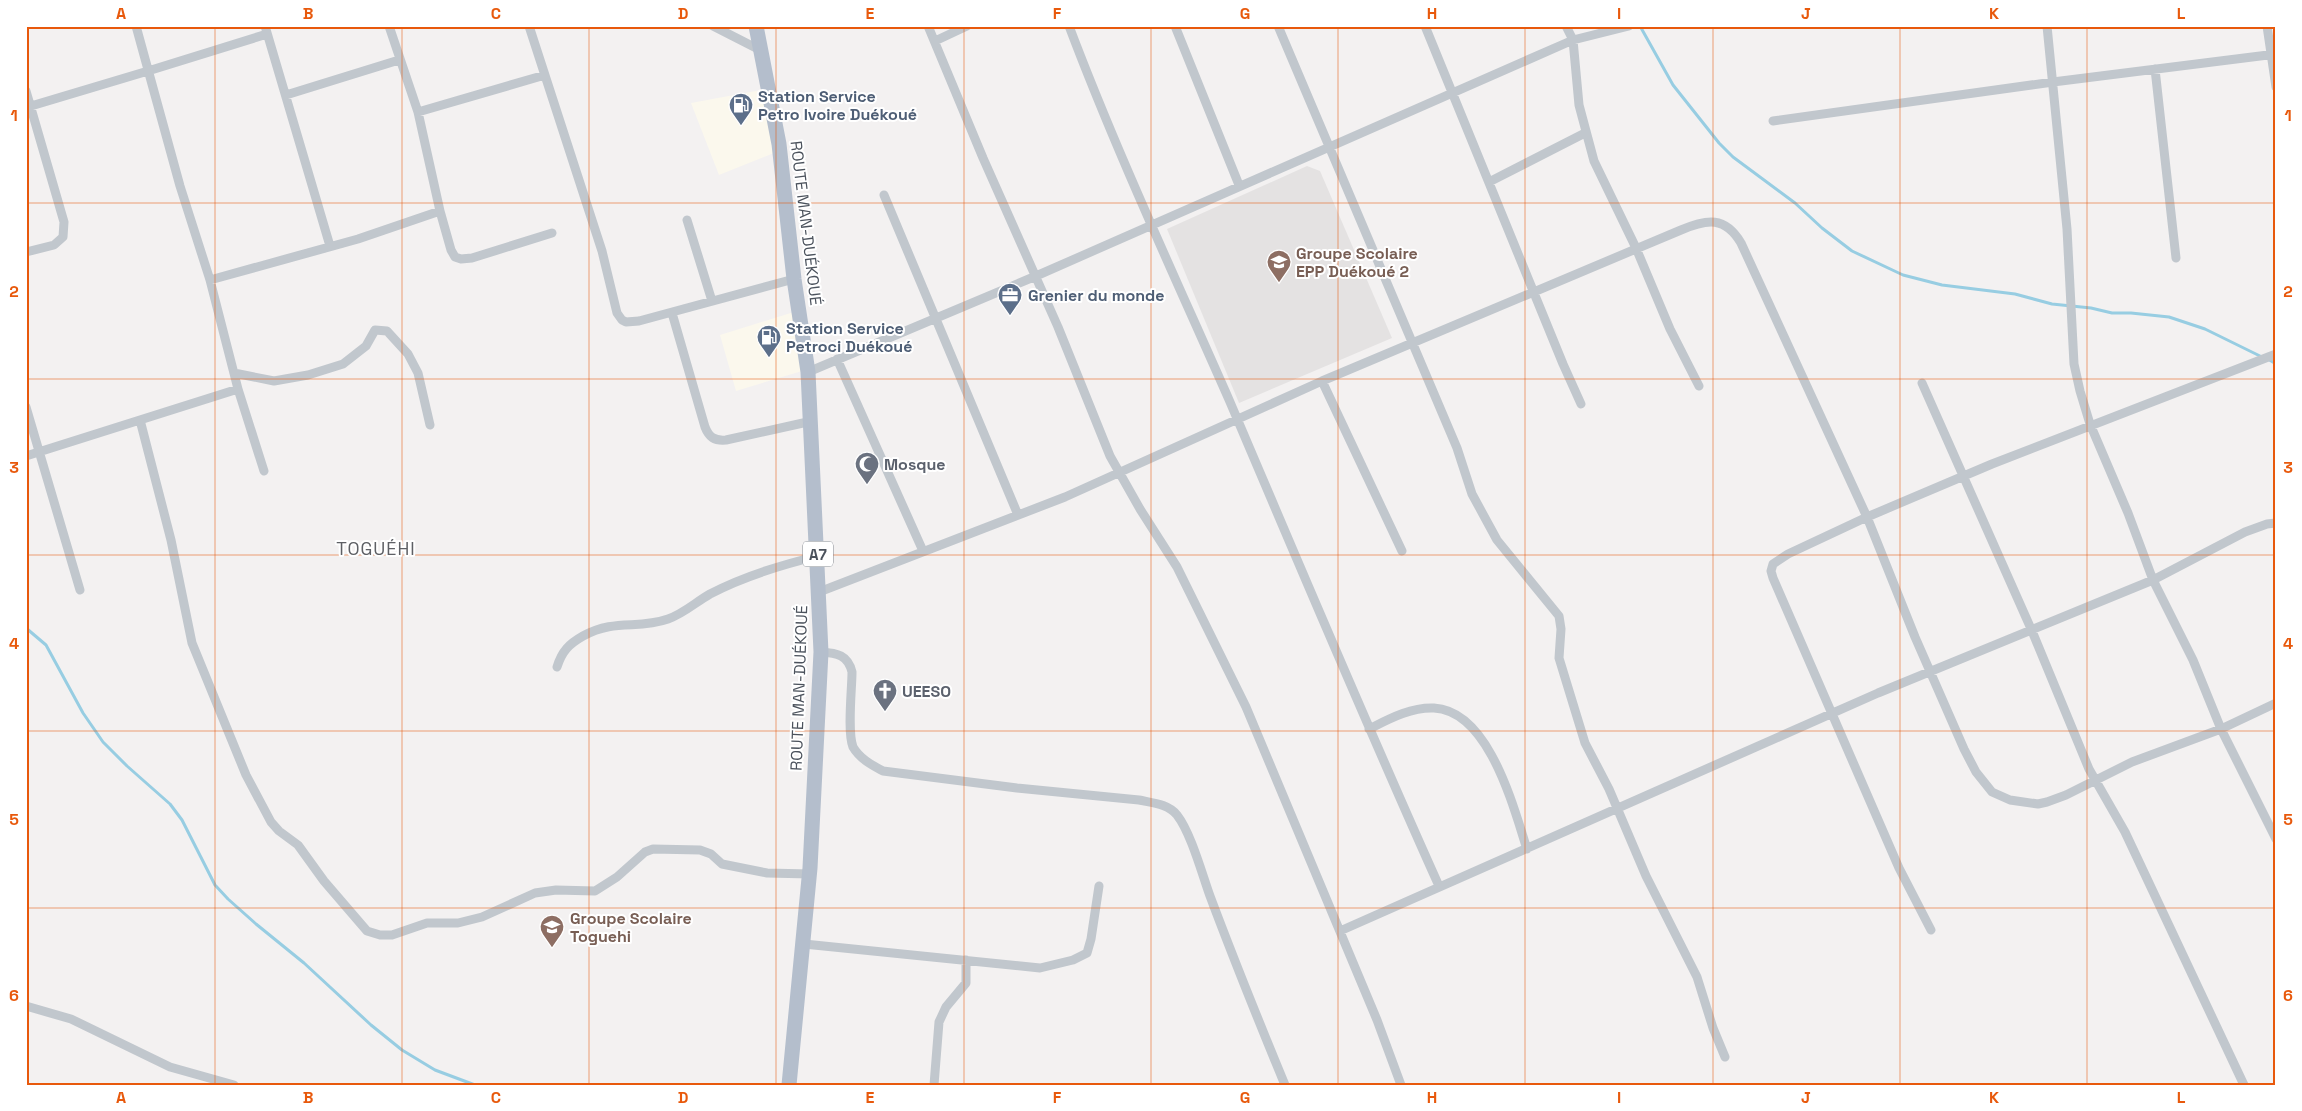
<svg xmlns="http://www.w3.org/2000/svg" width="2302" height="1111" font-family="'Space Grotesk',sans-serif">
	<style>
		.commercial { fill: #fbf8ed }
		.education { fill: #e4e2e2 }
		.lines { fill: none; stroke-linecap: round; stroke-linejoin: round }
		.stream { stroke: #97cde2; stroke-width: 3 }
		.minor { stroke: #c1c7cd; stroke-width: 9 }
		.primary { stroke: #b4becc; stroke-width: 15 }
		.grid { fill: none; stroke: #e8590c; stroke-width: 1; stroke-opacity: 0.55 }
		.labels { text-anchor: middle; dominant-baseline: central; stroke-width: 4; stroke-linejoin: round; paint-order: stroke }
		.shield { fill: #fff; stroke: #81868d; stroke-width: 1 }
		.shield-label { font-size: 15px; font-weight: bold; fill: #4b525c }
		.service-label { font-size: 16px; font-weight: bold; fill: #4e5e75; stroke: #fff; text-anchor: start }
		.street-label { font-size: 16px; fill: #4b525c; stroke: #fff }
		.education-label { font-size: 16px; font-weight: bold; fill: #785e54; stroke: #fff; text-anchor: start }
		.worship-label { font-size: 16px; font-weight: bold; fill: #5b616d; stroke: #fff; text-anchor: start }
		.neighbourhood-label { font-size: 18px; letter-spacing: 1px; fill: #5e6065; stroke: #fff }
		.neatline { fill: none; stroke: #e8590c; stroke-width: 2 }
		.grid-label { font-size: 16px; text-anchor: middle; font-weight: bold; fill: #e8590c }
	</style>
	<rect width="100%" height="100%" fill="#f3f1f1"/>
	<path class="commercial" d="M761,90L774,153L719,175L691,103Z
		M797,311L802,371L736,391L720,335Z"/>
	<path class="education" d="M1307,166L1320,171L1392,338L1239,403L1167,229Z"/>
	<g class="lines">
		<path class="stream" d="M1640,26L1673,85L1719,143L1733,157L1795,203L1822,228L1852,251L1903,275L1942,285L2015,294L2052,304L2091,308L2112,313H2131L2169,317L2205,329L2262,357
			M2268,359L2276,364
			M26,628L46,645L83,713L103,742L127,766L170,804L182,820L215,885L228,899L256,924L304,963L371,1025L402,1050L435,1070L475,1085"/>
		<path class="minor" d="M136,26L180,186L210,280L238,389L264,471
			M265,26L330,246
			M389,26L418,112L440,211L451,250L455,257L461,259L472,258L552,233
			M529,26L602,251L617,313L622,320L626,322L639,321L794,279
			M713,26L762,51
			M928,26L983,158L1058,327L1110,456L1140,509L1177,567L1246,707L1377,1020L1401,1085
			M1069,26C1117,153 1175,277 1230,402C1299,564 1367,726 1439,886
			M1175,26L1239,185
			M1278,26L1457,448L1472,494L1497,540L1559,616L1561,629L1559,658L1585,743L1609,789L1646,876L1697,977L1713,1028L1725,1057
			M1425,26L1563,364L1581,404
			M1566,26L1573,40L1579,105L1594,161L1636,248L1670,329L1699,386
			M2047,26L2067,229L2074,364L2080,391L2090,424L2128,513L2153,580L2193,660L2221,729L2276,839
			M2267,26L2276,87
			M935,41L967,26
			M2155,69L2176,258
			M26,91L64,222L63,237L54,245L26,252
			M286,95L399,60
			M31,106L148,71L267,34
			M418,112L545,75
			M1773,121L2053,82L2276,54
			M1489,182L1585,133
			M884,195L1018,515
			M687,220L712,301
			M210,280L358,239L440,211
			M672,313L705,427C709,437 714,441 726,440L812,421
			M837,359L923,551
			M808,372L1036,276L1573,40L1629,26
			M234,373L274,381L308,375L343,364L366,346L375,330L387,331L408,354L418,373L430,425
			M1322,381L1402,551
			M1922,383L2032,631L2089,769L2125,832L2244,1085
			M26,407L80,590
			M140,420L171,540L192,643L246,775L271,822L279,831L298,845L324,881L367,931L380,935H392L427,923H458L482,917L535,893L556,890L595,891L617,877L645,852L653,849L700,850L711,854L722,864L767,873L810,874
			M26,456L238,389
			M819,592L1065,497L1322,381L1681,230C1707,219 1725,216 1741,243L1867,517L1915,637L1964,749L1976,772L1992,792L2010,800L2038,804L2047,802L2066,795L2132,762L2221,729L2276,703
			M821,652C837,653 848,655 852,672C852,689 847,732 853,747C860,759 872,765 883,771L1017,788L1139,800C1153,803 1168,804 1177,815C1191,833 1202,874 1210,896C1234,960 1259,1022 1285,1085
			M557,667C562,651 569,644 583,636C616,618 637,630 668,619C683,614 696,602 710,594C744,576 781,565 818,556
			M1369,729C1389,719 1411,707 1434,708C1489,711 1513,806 1527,849
			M1931,930L1899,868L1773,578L1771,571L1773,564L1788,554L1867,517L1992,464L2276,354
			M1340,931L1878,693L2153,580L2245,532L2267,524L2276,523
			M804,944L1040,968L1073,960L1087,953L1091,939L1099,886
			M26,1006L71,1019L170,1067L234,1085
			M934,1085L939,1022L946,1007L966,983V960"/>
		<path class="primary" d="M756,26L779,144L794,279L808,372L821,652L810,868L789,1085"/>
	</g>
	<path class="grid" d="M215,26V1085M402,26V1085M589,26V1085M776,26V1085M964,26V1085M1151,26V1085M1338,26V1085M1525,26V1085M1713,26V1085M1900,26V1085M2087,26V1085M26,203H2276M26,379H2276M26,555H2276M26,731H2276M26,908H2276"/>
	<defs>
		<symbol id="fuel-pin" viewBox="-11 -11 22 30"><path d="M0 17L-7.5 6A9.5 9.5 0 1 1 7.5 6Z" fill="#5c6f8a" stroke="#fff"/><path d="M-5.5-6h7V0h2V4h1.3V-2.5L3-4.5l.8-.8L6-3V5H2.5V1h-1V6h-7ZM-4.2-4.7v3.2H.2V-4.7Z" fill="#fff"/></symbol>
		<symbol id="school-pin" viewBox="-11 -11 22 30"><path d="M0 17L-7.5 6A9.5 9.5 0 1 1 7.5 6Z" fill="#8d6e63" stroke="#fff"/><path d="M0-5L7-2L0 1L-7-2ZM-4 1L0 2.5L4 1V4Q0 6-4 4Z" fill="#fff"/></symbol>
		<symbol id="office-pin" viewBox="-11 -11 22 30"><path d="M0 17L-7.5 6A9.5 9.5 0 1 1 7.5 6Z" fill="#5c6f8a" stroke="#fff"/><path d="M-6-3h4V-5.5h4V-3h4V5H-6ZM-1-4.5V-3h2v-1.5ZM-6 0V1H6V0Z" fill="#fff"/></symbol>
		<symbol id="mosque-pin" viewBox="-11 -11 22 30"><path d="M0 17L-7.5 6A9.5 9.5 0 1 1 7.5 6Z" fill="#6b7280" stroke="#fff"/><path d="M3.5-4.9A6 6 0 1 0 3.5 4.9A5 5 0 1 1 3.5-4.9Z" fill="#fff"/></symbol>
		<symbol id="church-pin" viewBox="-11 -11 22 30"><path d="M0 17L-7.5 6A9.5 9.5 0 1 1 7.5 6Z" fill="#6b7280" stroke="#fff"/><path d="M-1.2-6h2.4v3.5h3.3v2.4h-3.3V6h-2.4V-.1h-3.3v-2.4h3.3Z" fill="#fff"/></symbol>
	</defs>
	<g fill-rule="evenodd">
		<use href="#fuel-pin" x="727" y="91" width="28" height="38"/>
		<use href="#school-pin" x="1265" y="248" width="28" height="38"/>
		<use href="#office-pin" x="996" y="281" width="28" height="38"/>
		<use href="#fuel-pin" x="755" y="323" width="28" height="38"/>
		<use href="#mosque-pin" x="853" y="450" width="28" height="38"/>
		<use href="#church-pin" x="871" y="677" width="28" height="38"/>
		<use href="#school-pin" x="538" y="913" width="28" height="38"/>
	</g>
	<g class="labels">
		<rect class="shield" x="803" y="541.5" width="30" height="25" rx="4"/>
		<g class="shield-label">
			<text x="818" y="554">A7</text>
		</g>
		<g class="service-label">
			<text x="758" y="96">Station Service<tspan x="758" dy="18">Petro Ivoire Duékoué</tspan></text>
			<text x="1028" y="295">Grenier du monde</text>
			<text x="786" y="328">Station Service<tspan x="786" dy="18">Petroci Duékoué</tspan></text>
		</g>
		<g class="street-label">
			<text transform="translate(806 223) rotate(83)">ROUTE MAN-DUÉKOUÉ</text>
			<text transform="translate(799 688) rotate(-88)">ROUTE MAN-DUÉKOUÉ</text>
		</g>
		<g class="education-label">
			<text x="1296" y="253">Groupe Scolaire<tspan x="1296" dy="18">EPP Duékoué 2</tspan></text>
			<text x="570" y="918">Groupe Scolaire<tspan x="570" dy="18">Toguehi</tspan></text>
		</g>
		<g class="worship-label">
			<text x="884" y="464">Mosque</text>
			<text x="902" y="691">UEESO</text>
		</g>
		<g class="neighbourhood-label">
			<text x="376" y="548">TOGUÉHI</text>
		</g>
	</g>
	<rect width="2302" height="1111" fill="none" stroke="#ffffff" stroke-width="55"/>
	<rect x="28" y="28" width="2246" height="1056" class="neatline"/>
	<g class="grid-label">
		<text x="121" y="19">A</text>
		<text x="308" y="19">B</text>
		<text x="496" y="19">C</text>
		<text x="683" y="19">D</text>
		<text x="870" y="19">E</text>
		<text x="1057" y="19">F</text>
		<text x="1245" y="19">G</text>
		<text x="1432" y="19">H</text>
		<text x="1619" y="19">I</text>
		<text x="1806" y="19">J</text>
		<text x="1994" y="19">K</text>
		<text x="2181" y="19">L</text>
		<text x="14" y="121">1</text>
		<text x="2288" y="121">1</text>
		<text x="14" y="297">2</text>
		<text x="2288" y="297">2</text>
		<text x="14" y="473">3</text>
		<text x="2288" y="473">3</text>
		<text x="14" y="649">4</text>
		<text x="2288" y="649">4</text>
		<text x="14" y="825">5</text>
		<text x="2288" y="825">5</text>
		<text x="14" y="1001">6</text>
		<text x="2288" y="1001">6</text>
		<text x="121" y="1103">A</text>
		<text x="308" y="1103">B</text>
		<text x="496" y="1103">C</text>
		<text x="683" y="1103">D</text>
		<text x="870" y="1103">E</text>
		<text x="1057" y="1103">F</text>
		<text x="1245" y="1103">G</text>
		<text x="1432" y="1103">H</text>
		<text x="1619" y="1103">I</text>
		<text x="1806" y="1103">J</text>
		<text x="1994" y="1103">K</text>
		<text x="2181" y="1103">L</text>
	</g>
</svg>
